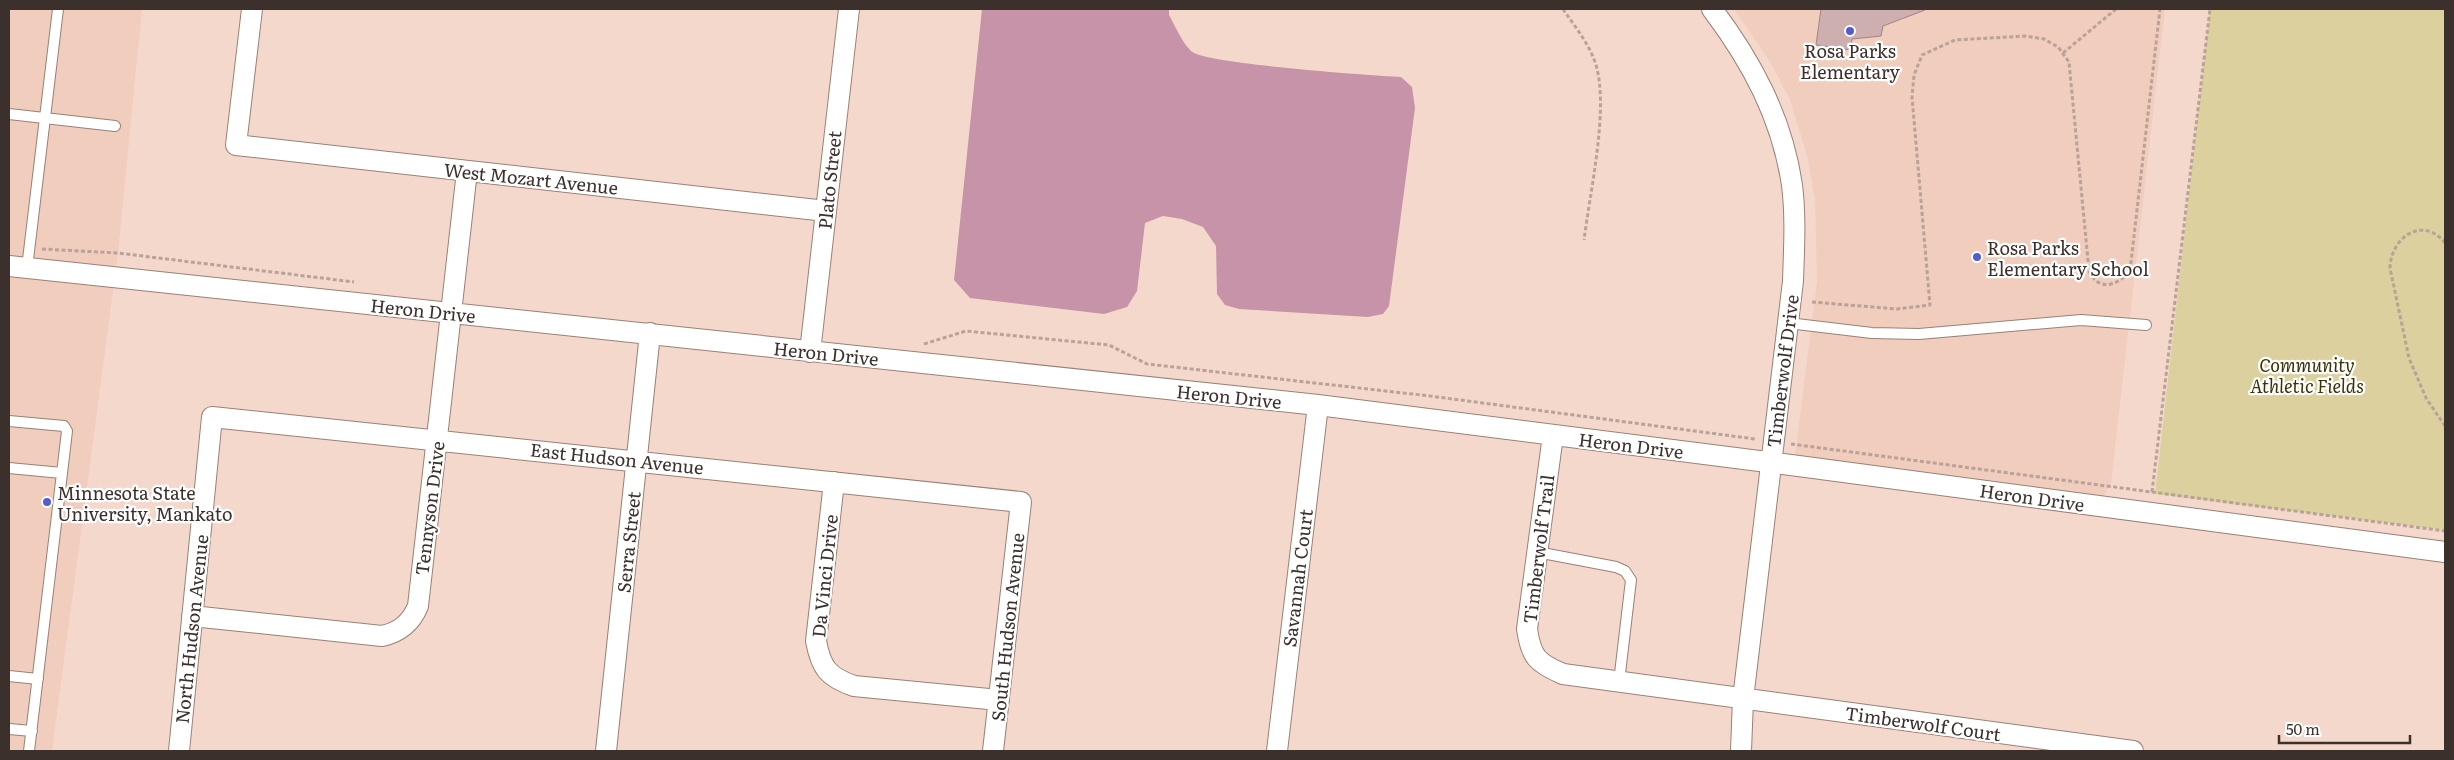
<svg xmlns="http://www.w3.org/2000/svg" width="2454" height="760" font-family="Literata,serif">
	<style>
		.built { fill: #f1cdbd }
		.green { fill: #dcd09e }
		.water { fill: #c793a8 }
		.building { fill: #ceafaf; stroke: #a28484 }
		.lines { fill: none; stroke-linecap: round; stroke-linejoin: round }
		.service-casing { stroke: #9a8075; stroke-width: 12 }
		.minor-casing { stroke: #9a8075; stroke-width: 22 }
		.path { stroke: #b9a298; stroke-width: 3; stroke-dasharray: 4 2.5; stroke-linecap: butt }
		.service { stroke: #fff; stroke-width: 10 }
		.minor { stroke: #fff; stroke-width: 20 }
		.poi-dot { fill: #505dd3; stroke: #fff; stroke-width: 2 }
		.labels { text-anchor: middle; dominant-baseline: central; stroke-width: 4.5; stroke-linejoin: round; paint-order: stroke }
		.poi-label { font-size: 18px; fill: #3b302b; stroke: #fff; text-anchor: start }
		.street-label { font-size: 18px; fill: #3b302b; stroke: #fff }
		.park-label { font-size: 18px; font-style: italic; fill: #3a3107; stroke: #fff }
	</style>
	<rect width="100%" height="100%" fill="#f5d8cc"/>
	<path class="built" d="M9,9H142L118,253L52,751H9Z
		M1734,9H2165L2111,483L2103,498L1795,456L1817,281L1815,199L1807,155L1790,100L1771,63Z"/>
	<path class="green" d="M2210,9H2445V530L2155,494Z"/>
	<path class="water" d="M982,9H1169V15C1175,26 1182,42 1191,51C1203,64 1371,75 1401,77L1412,87L1415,108L1389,306L1383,314L1368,317L1239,309L1225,305L1217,294L1216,246L1203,227L1182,219L1163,216L1145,223L1137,291L1127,307L1104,314L970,298L954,280Z"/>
	<path class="building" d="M1821,9H1925V10L1883,26L1881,36L1852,39L1851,50L1816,45Z"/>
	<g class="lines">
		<defs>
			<path id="service" d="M9,114L115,126
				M27,268L58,9
				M1788,323L1872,333L1919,334L2081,320L2146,325
				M9,421L64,426L67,431L29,751
				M9,468L62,473
				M1537,552L1616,567L1625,571L1631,580L1619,682
				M9,676L38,679
				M9,729L32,731"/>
			<path id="minor" d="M252,9L236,145L826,211
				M1712,9C1752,62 1782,118 1792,185C1796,217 1794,249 1793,281L1743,699L1741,751
				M9,266L1318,405L1791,465L2445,552
				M810,352L849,9
				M1553,435L1527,629C1531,657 1537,663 1563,674L2133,751
				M834,482L816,641C821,668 828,677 854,686L999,700
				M192,616L382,636C400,632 411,623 418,606L467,171
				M179,751L212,417L1021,502L993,751
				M606,751L650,333
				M1277,751L1318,405"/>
		</defs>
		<use href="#service" class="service-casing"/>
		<use href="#minor" class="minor-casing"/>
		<path class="path" d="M1563,9C1575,27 1589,43 1596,65C1609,109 1590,192 1584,240
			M2063,53L2116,9
			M2445,243C2423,215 2391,237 2390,268L2409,358L2426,398L2445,426
			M42,249L118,253L354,282
			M1812,302L1897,309L1930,305L1912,97L1914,75L1922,55L1955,40L2025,36L2044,39L2058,47L2069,62L2089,271C2099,292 2117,286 2130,271L2160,9
			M924,344L966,331L1109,345L1147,364L1430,396L1755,439
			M1791,444L2445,531
			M2152,492L2210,9"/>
		<use href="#service" class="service"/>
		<use href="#minor" class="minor"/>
	</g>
	<g class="poi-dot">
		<circle cx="1850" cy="31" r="5"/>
		<circle cx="1977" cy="257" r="5"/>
		<circle cx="47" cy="502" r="5"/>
	</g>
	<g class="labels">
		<g class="poi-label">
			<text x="1850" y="50" text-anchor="middle">Rosa Parks<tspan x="1850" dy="21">Elementary</tspan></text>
			<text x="1987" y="247">Rosa Parks<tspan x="1987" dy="21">Elementary School</tspan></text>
			<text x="57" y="492">Minnesota State<tspan x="57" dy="21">University, Mankato</tspan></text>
		</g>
		<g class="street-label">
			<text transform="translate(531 178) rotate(6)">West Mozart Avenue</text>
			<text transform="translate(829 180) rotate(-84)">Plato Street</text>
			<text transform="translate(423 310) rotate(6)">Heron Drive</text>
			<text transform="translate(826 353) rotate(6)">Heron Drive</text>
			<text transform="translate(1782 371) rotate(-83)">Timberwolf Drive</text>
			<text transform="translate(1229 396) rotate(6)">Heron Drive</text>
			<text transform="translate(1631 445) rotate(7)">Heron Drive</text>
			<text transform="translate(617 458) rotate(6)">East Hudson Avenue</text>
			<text transform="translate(2032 497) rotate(8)">Heron Drive</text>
			<text transform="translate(429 508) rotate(-83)">Tennyson Drive</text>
			<text transform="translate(628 542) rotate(-84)">Serra Street</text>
			<text transform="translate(1538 549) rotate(-83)">Timberwolf Trail</text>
			<text transform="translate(824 576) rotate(-84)">Da Vinci Drive</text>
			<text transform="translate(1297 578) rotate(-83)">Savannah Court</text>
			<text transform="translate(1007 627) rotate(-84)">South Hudson Avenue</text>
			<text transform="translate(191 629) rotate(-84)">North Hudson Avenue</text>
			<text transform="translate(1923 723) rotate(8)">Timberwolf Court</text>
		</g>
		<g class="park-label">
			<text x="2307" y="364">Community<tspan x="2307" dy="21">Athletic Fields</tspan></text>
		</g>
	</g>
	<rect width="2454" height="760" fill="none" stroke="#3b302b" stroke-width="20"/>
	<path d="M2279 735v8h131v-8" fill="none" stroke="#3b302b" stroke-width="2.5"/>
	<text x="2286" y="735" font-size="15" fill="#3b302b" stroke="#ffffff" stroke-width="4" paint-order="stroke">50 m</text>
</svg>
